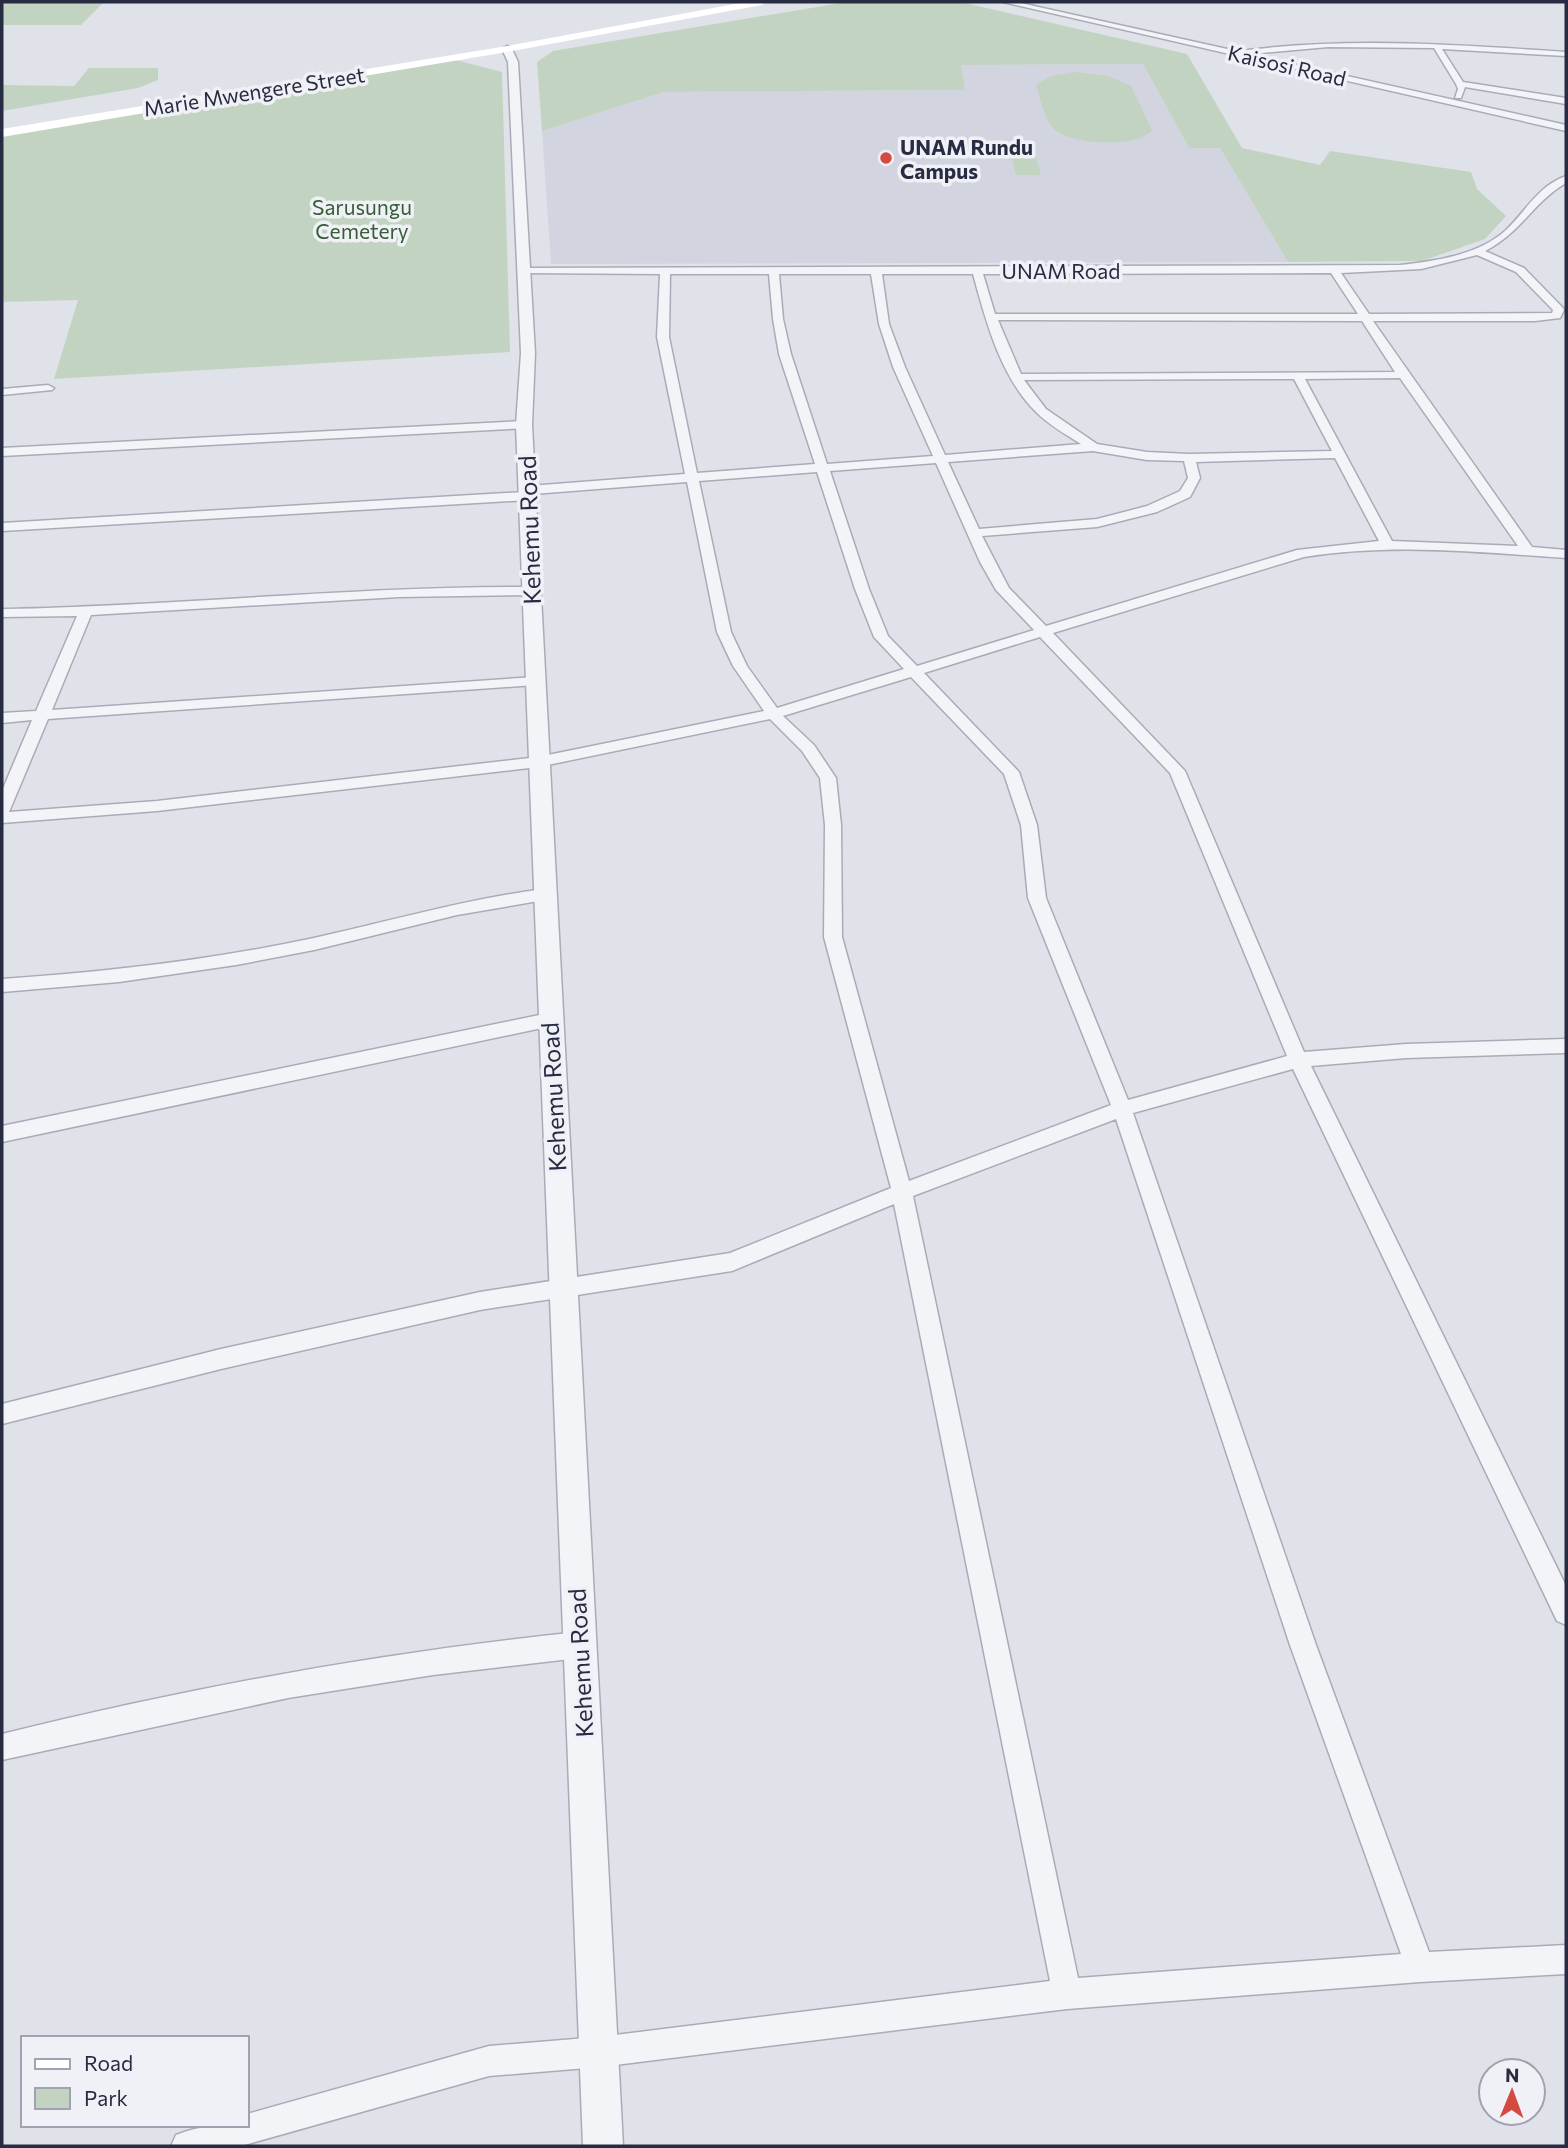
<svg xmlns="http://www.w3.org/2000/svg" width="1568" height="2148" font-family="Commissioner,sans-serif">
	<style>
		.built { fill: #d2d4df }
		.green { fill: #c2d4c1 }
		.lines { fill: none; stroke-linecap: round; stroke-linejoin: round }
		.minor-casing { stroke: #a9abb8; stroke-width: 3 }
		.tertiary-casing { stroke: #a9abb8; stroke-width: 3 }
		.minor { fill: #f3f4f8; fill-rule: evenodd }
		.tertiary { fill: #f3f4f8; fill-rule: evenodd }
		.secondary { fill: #fff; fill-rule: evenodd }
		.poi-dot { fill: #d44a40; stroke: #f0f1f7; stroke-width: 2.5 }
		.labels { text-anchor: middle; dominant-baseline: central; stroke-width: 7; stroke-linejoin: round; paint-order: stroke }
		.far-street-label { font-size: 21px; fill: #282c42; stroke: #f0f1f7 }
		.far-poi-label { font-size: 21px; font-weight: bold; fill: #282c42; stroke: #f0f1f7; text-anchor: start }
		.far-park-label { font-size: 21px; fill: #355e36; stroke: #f0f1f7 }
		.street-label { font-size: 24px; fill: #282c42; stroke: #f0f1f7 }
	</style>
	<rect width="100%" height="100%" fill="#e0e2ea"/>
	<path class="built" d="M1143,64L1189,148H1220L1288,262L551,264L542,131L664,92L965,90L961,65Z"/>
	<path class="green" d="M2,2H104L81,25H2Z
		M847,2H960L1187,54L1242,148L1320,165L1330,151L1471,172L1477,189L1506,216L1485,239L1422,261L1288,262L1220,148H1189L1143,64L961,65L965,90L664,92L542,131L537,62L553,51Z
		M452,59L502,72L510,352L54,379L78,300L2,302V136Z
		M89,68H158V80L138,88L2,111V85L74,86Z
		M1077,72L1108,76L1131,86L1152,130C1138,149 1066,145 1052,127C1044,117 1040,97 1036,85L1051,76Z
		M1012,158H1036L1041,175H1016Z"/>
	<g class="lines">
		<defs>
			<path id="minor" d="M1003,2H1016L1245,53L1248,50C1354,37 1459,45 1566,52V56L1442,49L1463,82L1566,98V104L1465,87L1461,98H1455L1458,89L1456,84L1434,48L1328,47L1249,54L1566,125V131Z
				M1566,176V183C1533,202 1521,233 1485,251L1524,268L1563,308L1564,310L1560,318L1535,321H1373L1532,547L1566,550V558C1478,552 1392,543 1304,557L1053,633L1185,771L1304,1052L1406,1044L1566,1039V1053L1406,1058L1311,1066L1566,1586V1625L1557,1621L1293,1069L1133,1113L1316,1645L1429,1952L1566,1945V1974L1420,1982L1067,2009L599,2067L489,2076L241,2146H171L176,2135C200,2125 221,2125 247,2125V2114L489,2046L599,2037L1050,1981L894,1204L732,1271L480,1310L221,1369L2,1424V1404L221,1349L480,1292L730,1253L891,1188L824,937L825,825L820,778L802,751L770,719L538,767L157,811L2,823V791L32,720L2,723V713L36,711L77,616L2,617V609C179,606 355,586 532,587L539,591L532,595L399,597L91,615L52,710L535,677L542,681L535,685L48,719L9,812L157,801L538,757L764,711L733,666L717,632L687,482L533,494V499L528,500L2,531V523L524,492L525,487L529,486L685,474L657,337L660,274L521,273L520,271L525,268L1400,265C1435,261 1479,255 1506,230C1526,211 1538,186 1566,176ZM1477,255L1516,272L1553,310L1552,313L1369,314L1341,273L1421,269ZM1331,273L1358,314H995L983,274ZM670,274H769L773,319L779,354L815,464L697,473L669,337ZM779,274H871L879,324L893,367L933,456L827,464L791,354L783,319ZM882,274H973C986,321 1000,376 1036,412C1049,425 1065,434 1081,444L945,455L905,367L889,324ZM998,320L1362,321L1395,372L1021,374ZM1400,378L1518,546L1392,541L1305,379ZM1294,379L1332,451L1189,454L1147,452L1097,444L1046,409L1024,380ZM1093,451L1147,460L1184,461L1188,478L1180,491L1147,506L1097,519L979,529L948,462ZM1335,458L1379,541L1297,550L1046,626L1009,588L982,536L1097,527L1157,512L1190,497L1200,478L1196,462ZM936,463L980,562L996,590L1034,630L917,666L888,636L869,589L830,471ZM817,472L855,589L874,637L904,669L777,708L747,666L731,632L699,481ZM1040,637L1170,773L1287,1056L1128,1100L1046,898L1037,825L1019,772L924,673ZM911,677L1004,774L1021,825L1028,898L1111,1105L909,1181L842,937L841,825L836,778L814,745L783,716ZM1116,1119L1290,1645L1401,1954L1078,1978L913,1196Z
				M48,385L54,388L52,390L2,395V389Z
				M524,421L528,422V428L2,456V448Z
				M544,889L553,895L550,899L457,915L314,950L236,965L119,982L2,992V979C107,972 211,960 314,938C391,921 466,899 544,889Z
				M549,1013L556,1015L558,1020L556,1025L2,1142V1126Z
				M579,1632L588,1636L592,1645L588,1654L579,1658L433,1675L288,1698L2,1760V1734C192,1687 384,1652 579,1632Z"/>
			<path id="tertiary" d="M507,46L511,47L518,62L535,353L532,425L623,2146H583L516,425L521,353L508,62L502,49Z"/>
		</defs>
		<use href="#minor" class="minor-casing"/>
		<use href="#tertiary" class="tertiary-casing"/>
		<use href="#minor" class="minor"/>
		<use href="#tertiary" class="tertiary"/>
		<path class="secondary" d="M746,2H767L762,5L507,52L2,137V129L507,46Z"/>
	</g>
	<circle class="poi-dot" cx="886" cy="158" r="7"/>
	<g class="labels">
		<g class="far-street-label">
			<text transform="translate(1287 65) rotate(13)">Kaisosi Road</text>
			<text transform="translate(254 91) rotate(-9)">Marie Mwengere Street</text>
			<text x="1061" y="270">UNAM Road</text>
		</g>
		<g class="far-poi-label">
			<text x="900" y="146">UNAM Rundu<tspan x="900" dy="24">Campus</tspan></text>
		</g>
		<g class="far-park-label">
			<text x="362" y="206">Sarusungu<tspan x="362" dy="24">Cemetery</tspan></text>
		</g>
		<g class="street-label">
			<text transform="translate(529 530) rotate(-92)">Kehemu Road</text>
			<text transform="translate(553 1097) rotate(-93)">Kehemu Road</text>
			<text transform="translate(580 1663) rotate(-93)">Kehemu Road</text>
		</g>
	</g>
	<rect width="1568" height="2148" fill="none" stroke="#282c42" stroke-width="7"/>
	<rect x="21" y="2036" width="228" height="91" fill="#f0f1f7" stroke="#a0a2af" stroke-width="2"/>
	<rect x="35" y="2059" width="35" height="10" fill="#ffffff" stroke="#a0a2af" stroke-width="2"/>
	<text x="84" y="2071" font-size="21" fill="#282c42">Road</text>
	<rect x="35" y="2088" width="35" height="21" fill="#c2d4c1" stroke="#a0a2af" stroke-width="2"/>
	<text x="84" y="2106" font-size="21" fill="#282c42">Park</text>
	<g transform="translate(1512 2092) rotate(1)"><circle r="33" fill="#f0f1f7" stroke="#a0a2af" stroke-width="2"/>
	<path d="M0-5L12 26L0 18L-12 26Z" fill="#d44a40"/>
	<text y="-10" font-size="19" font-weight="bold" text-anchor="middle" fill="#282c42">N</text>
	</g>
</svg>
